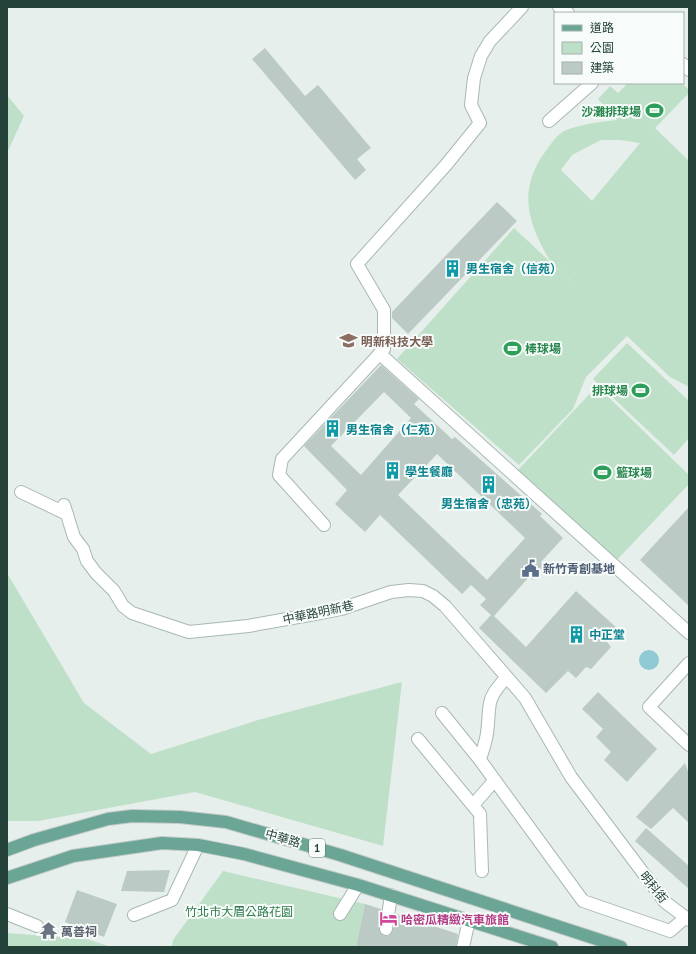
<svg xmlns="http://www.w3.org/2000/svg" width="696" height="954" font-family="'PT Sans','Noto Sans TC',sans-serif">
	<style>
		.green { fill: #bfe0c8; fill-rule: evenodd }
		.water { fill: #8ec9d4 }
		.building { fill: #bbcac4; fill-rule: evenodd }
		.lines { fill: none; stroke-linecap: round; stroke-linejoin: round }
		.minor-casing { stroke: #a8b8b2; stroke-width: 14 }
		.major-casing { stroke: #c2cac8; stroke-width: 14 }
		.minor { stroke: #fff; stroke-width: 12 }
		.major { stroke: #6aa596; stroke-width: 12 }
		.labels { text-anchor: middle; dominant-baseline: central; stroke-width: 4; stroke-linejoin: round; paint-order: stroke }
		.shield { fill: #f7fbf9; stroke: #637a73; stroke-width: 1 }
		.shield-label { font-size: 11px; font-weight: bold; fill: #24423a }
		.leisure-label { font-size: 12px; font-weight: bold; fill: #27864d; stroke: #f7fbf9; text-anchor: end }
		.culture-label { font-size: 12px; font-weight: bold; fill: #0d838f; stroke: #f7fbf9; text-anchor: start }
		.education-label { font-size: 12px; font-weight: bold; fill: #785e54; stroke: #f7fbf9; text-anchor: start }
		.service-label { font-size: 12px; font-weight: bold; fill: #4e5e75; stroke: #f7fbf9; text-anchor: start }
		.street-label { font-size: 12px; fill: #24423a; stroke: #f7fbf9 }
		.park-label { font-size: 12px; fill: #2d7a4b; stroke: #f7fbf9 }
		.hotel-label { font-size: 12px; font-weight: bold; fill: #b23c85; stroke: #f7fbf9; text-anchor: start }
		.worship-label { font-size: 12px; font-weight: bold; fill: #5b616d; stroke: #f7fbf9; text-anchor: start }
	</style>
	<rect width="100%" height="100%" fill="#e6efeb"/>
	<path class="green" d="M628,83H682L689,90V93L655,128L689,161V387L670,377L627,336L586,377L573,409L519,465L397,359L514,228L573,283C566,275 555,269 549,259C527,222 518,189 545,152C551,144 557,134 566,130C582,124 600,122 617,120L598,99L610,86L618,93ZM601,140H620L640,143L592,201L561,170L572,155Z
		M7,95L24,116L7,153Z
		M627,343L689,401V438L674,455L593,379Z
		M597,386L689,475V484L614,563L518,470Z
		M7,573L84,703L151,754L258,720L402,682L383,846L195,792L38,821H7Z
		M223,871L365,904L356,947H172L173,940Z
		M7,933L87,939L111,947H7Z"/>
	<path class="water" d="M639 660a10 10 0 1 1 20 0a10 10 0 1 1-20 0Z"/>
	<path class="building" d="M265,48L305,96L318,85L371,148L357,159L366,170L355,180L252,59Z
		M497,202L517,221L408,334L392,318V312Z
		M381,365L419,399L414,404L452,439L455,437L542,514L540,516L563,538L541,562L544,566L532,580L529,577L494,616L526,647L576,591L618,629L607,642L611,647L591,669L586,667L576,678L568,671L546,693L479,628L491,615L480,605L486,599L471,585L462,594L380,515L365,532L335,504L347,490L304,446ZM384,392L411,418L361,475L331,446ZM437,454L525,538L487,580L398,495Z
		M689,507V606L640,560Z
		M598,692L657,749L627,782L604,760L611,752L596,737L603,729L582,709Z
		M685,763L689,774V823L673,808L651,829L636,817Z
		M646,828L689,866V889L635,841Z
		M170,870L164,892L121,891L127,871Z
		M77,890L117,904L104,937L65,922Z
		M365,904L381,909L379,928L382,935L388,936L392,933L396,914L458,934L456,947H356Z"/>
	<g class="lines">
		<defs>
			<path id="minor" d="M559,7L568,13
				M683,64L689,70
				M549,121L592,83
				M380,354L689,633
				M21,492L67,514
				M64,505L74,537L83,549L87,561L96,573L114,591L123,606L132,613L189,632L248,626L315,614L341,609L391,592L409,590L423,591L433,596L445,606L525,698L571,777L665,902L689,920
				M324,525L279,475L282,459L384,349V310L357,264L446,165L480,123L471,105L474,78L481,56L490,41L522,7
				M689,663L649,707L689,745
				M507,677C484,701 491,704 487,733C486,742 482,752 480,760L583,901L670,931L685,918
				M442,713L480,760
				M418,739L480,814L482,871
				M474,804L494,781
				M7,914L37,926
				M340,914L358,885
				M134,915L172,900L198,845
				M386,929L391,895
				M463,947L469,920"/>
			<path id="major" d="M7,850L34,840L108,819L132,816L180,817L226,822L340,855L621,947
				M7,878L73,856L162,843L198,845L244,854L358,885L552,947"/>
		</defs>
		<use href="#minor" class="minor-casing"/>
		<use href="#major" class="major-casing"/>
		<use href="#minor" class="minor"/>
		<use href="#major" class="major"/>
	</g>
	<defs>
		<symbol id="stadium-bare" viewBox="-9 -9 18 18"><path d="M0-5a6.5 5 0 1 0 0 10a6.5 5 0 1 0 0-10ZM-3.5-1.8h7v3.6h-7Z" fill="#2e9e5b" stroke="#f7fbf9" stroke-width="2.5" paint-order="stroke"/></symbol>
		<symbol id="building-bare" viewBox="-9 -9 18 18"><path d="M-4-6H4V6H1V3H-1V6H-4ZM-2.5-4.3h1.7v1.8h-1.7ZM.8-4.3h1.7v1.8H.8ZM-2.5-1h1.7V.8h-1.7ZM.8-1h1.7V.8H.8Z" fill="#0f9aa8" stroke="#f7fbf9" stroke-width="2.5" paint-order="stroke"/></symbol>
		<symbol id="university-bare" viewBox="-9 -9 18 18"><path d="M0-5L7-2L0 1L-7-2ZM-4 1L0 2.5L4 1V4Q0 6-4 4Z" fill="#8d6e63" stroke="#f7fbf9" stroke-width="2.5" paint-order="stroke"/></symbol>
		<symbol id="civic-bare" viewBox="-9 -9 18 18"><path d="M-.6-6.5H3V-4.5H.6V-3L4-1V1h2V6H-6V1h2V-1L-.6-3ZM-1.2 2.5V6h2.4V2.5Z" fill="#5c6f8a" stroke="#f7fbf9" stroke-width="2.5" paint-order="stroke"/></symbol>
		<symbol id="hotel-bare" viewBox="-9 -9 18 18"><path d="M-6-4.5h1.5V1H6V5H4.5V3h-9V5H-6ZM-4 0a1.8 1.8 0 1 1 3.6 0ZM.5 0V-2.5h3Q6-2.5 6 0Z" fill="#d1479c" stroke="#f7fbf9" stroke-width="2.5" paint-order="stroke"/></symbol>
		<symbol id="temple-bare" viewBox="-9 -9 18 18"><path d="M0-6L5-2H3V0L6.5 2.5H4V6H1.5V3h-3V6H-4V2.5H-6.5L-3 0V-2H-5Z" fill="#6b7280" stroke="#f7fbf9" stroke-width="2.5" paint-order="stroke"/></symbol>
	</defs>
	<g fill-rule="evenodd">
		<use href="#stadium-bare" x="642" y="98" width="25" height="25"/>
		<use href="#building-bare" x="440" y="256" width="25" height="25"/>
		<use href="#university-bare" x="336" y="328" width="25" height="25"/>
		<use href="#stadium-bare" x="500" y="336" width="25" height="25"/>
		<use href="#stadium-bare" x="628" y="378" width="25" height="25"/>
		<use href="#building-bare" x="320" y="416" width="25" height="25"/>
		<use href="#building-bare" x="380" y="458" width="25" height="25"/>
		<use href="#stadium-bare" x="590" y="460" width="25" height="25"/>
		<use href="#building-bare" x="476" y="472" width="25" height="25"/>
		<use href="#civic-bare" x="518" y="556" width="25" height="25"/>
		<use href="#building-bare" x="564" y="622" width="25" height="25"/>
		<use href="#hotel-bare" x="376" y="906" width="25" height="25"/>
		<use href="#temple-bare" x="36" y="918" width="25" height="25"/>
	</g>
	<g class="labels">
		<rect class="shield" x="309" y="839" width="16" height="18" rx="3"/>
		<g class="shield-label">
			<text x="317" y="848">1</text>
		</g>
		<g class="leisure-label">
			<text x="641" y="111">沙灘排球場</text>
			<text x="525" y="348" text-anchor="start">棒球場</text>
			<text x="628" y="390">排球場</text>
			<text x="616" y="472" text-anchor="start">籃球場</text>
		</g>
		<g class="culture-label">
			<text x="466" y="268">男生宿舍（信苑）</text>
			<text x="346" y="429">男生宿舍（仁苑）</text>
			<text x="405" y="471">學生餐廳</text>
			<text x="489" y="503" text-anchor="middle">男生宿舍（忠苑）</text>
			<text x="589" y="634">中正堂</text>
		</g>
		<g class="education-label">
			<text x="361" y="341">明新科技大學</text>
		</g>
		<g class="service-label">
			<text x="543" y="568">新竹青創基地</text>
		</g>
		<g class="street-label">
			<text transform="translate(318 612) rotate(-12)">中華路明新巷</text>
			<text transform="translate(283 838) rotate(16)">中華路</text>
			<text transform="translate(654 887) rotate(51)">明科街</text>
		</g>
		<g class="park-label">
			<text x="239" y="911">竹北市大眉公路花園</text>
		</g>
		<g class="hotel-label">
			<text x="401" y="919">哈密瓜精緻汽車旅館</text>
		</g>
		<g class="worship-label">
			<text x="61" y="931">萬善祠</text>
		</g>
	</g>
	<rect width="696" height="954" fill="none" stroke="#24423a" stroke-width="16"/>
	<rect x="554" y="12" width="130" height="72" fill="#f7fbf9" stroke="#a3b1ad"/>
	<rect x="562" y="25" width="20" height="6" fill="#6aa596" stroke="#a3b1ad"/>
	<text x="590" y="32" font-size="12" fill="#24423a">道路</text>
	<rect x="562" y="42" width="20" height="12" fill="#bfe0c8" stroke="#a3b1ad"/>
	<text x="590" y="52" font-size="12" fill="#24423a">公園</text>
	<rect x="562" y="62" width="20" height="12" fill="#bbcac4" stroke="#a3b1ad"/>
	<text x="590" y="72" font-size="12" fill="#24423a">建築</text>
</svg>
